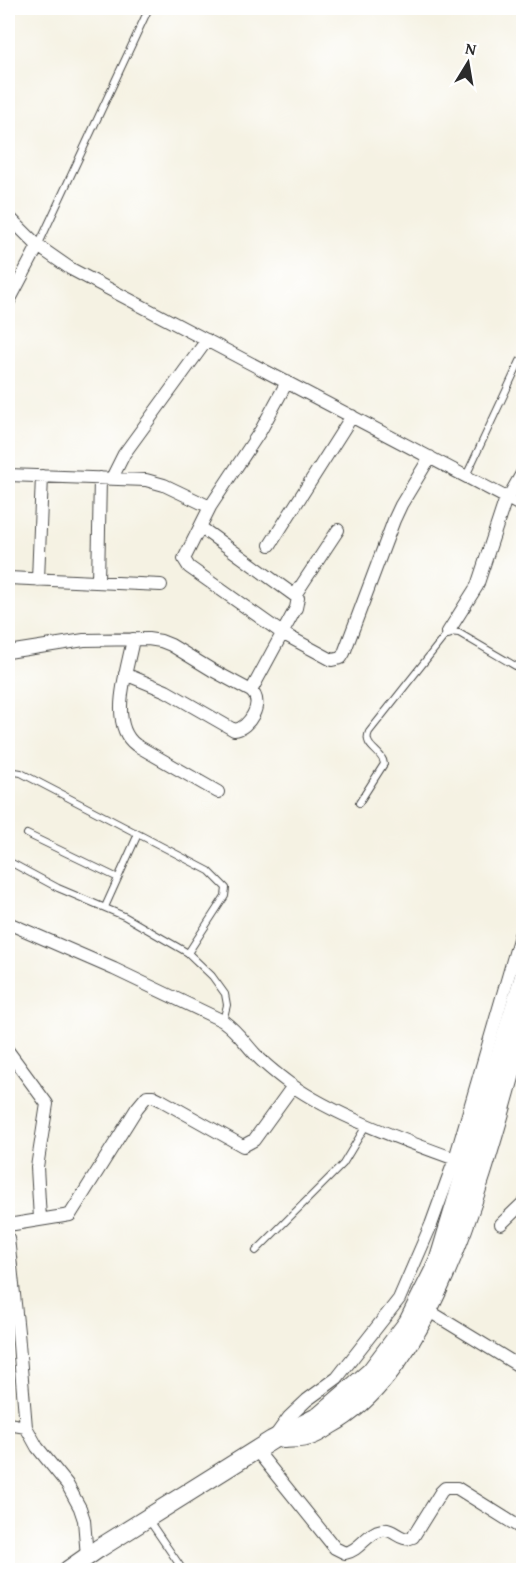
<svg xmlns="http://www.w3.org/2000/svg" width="531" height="1578" font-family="'Gentium Book Plus',serif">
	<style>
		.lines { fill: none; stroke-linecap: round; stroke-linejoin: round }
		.lane-casing { stroke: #494947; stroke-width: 8 }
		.street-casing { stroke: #494947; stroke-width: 14 }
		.primary-casing { stroke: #494947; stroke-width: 20 }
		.lane { stroke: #fff; stroke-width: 6 }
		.street { stroke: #fff; stroke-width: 12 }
		.primary { stroke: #fff; stroke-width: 18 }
	</style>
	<rect width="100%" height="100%" fill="#fff"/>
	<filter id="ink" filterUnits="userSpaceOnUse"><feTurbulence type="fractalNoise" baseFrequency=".0167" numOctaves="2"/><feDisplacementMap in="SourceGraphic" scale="12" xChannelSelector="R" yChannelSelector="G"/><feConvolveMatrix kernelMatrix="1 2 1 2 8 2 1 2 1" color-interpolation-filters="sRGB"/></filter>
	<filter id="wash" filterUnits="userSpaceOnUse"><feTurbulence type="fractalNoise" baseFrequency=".008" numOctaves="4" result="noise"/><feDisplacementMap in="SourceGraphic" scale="24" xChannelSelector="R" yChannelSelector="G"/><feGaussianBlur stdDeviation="1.35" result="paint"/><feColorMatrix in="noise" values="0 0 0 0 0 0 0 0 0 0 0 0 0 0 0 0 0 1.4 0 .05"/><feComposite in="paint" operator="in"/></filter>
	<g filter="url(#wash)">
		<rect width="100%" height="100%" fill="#f5f2e3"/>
	</g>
	<g filter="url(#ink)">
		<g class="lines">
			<defs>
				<path id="lane" d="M38,246L149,8
					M466,476L520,361
					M8,775L15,772L21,773L209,871L226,888L225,896L188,953
					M359,803L384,764C383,751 362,747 369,732L448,632L459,633L524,671
					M27,834L118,878
					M8,861L58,888L124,916L188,953L212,976L225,994L227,1005L223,1021
					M105,907L138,834
					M256,1251L343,1164L367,1124
					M148,1519L183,1570"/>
				<path id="street" d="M8,216L38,246L71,269L524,507
					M8,303L38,246
					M287,382L261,430L210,507L184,559L189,567L282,633L332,660L341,658L344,653L394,520L401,505L430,457
					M8,475L146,480L164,485L210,507
					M112,478L124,454L207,340
					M200,527L298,598L296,608L251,691
					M270,545L352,416
					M8,578L161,585
					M38,580L42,476
					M98,582L100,478
					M295,595L338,530
					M448,632L477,586L506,498H508L524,470
					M133,639C128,668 107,724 136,745L218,792
					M8,652L84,640L148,639L161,641L171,645L212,670L251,691C265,702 249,729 234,730L166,691L125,674
					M8,923L114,969L223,1021C237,1031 244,1042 255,1054C266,1066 278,1075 290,1084C335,1116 403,1140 455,1159
					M8,1051L47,1104L37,1167L40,1219
					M501,1224L524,1202
					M8,1225L70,1215L137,1108L147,1096H153L161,1100L243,1146L254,1140L293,1086
					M8,1238L18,1332L26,1427L37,1447L67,1484L80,1508L84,1520L87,1557
					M429,1311L524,1369
					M8,1424L26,1427
					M276,1435L289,1417L307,1400L337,1378L399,1299L431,1225L455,1159L524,922
					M257,1451L335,1548L345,1553C360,1551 367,1532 382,1530C395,1528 400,1543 413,1537L441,1492L445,1488H457L524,1530"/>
				<path id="primary" d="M283,1439C291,1438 302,1439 310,1436C317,1434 324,1429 330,1425C442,1364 490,1143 524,1028
					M68,1570L98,1549L272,1440L319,1416L371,1371L408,1322L438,1262L524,976"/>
			</defs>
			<use href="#lane" class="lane-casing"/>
			<use href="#street" class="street-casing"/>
			<use href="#primary" class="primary-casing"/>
			<use href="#lane" class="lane"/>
			<use href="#street" class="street"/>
			<use href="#primary" class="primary"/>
		</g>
	</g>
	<rect width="531" height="1578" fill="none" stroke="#fff" stroke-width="30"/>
	<g transform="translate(468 63) rotate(11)" stroke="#ffffff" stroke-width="4.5" paint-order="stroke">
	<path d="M0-4.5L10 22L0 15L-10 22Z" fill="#2b2b2b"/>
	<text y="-9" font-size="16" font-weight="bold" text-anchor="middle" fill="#2b2b2b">N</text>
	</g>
</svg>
